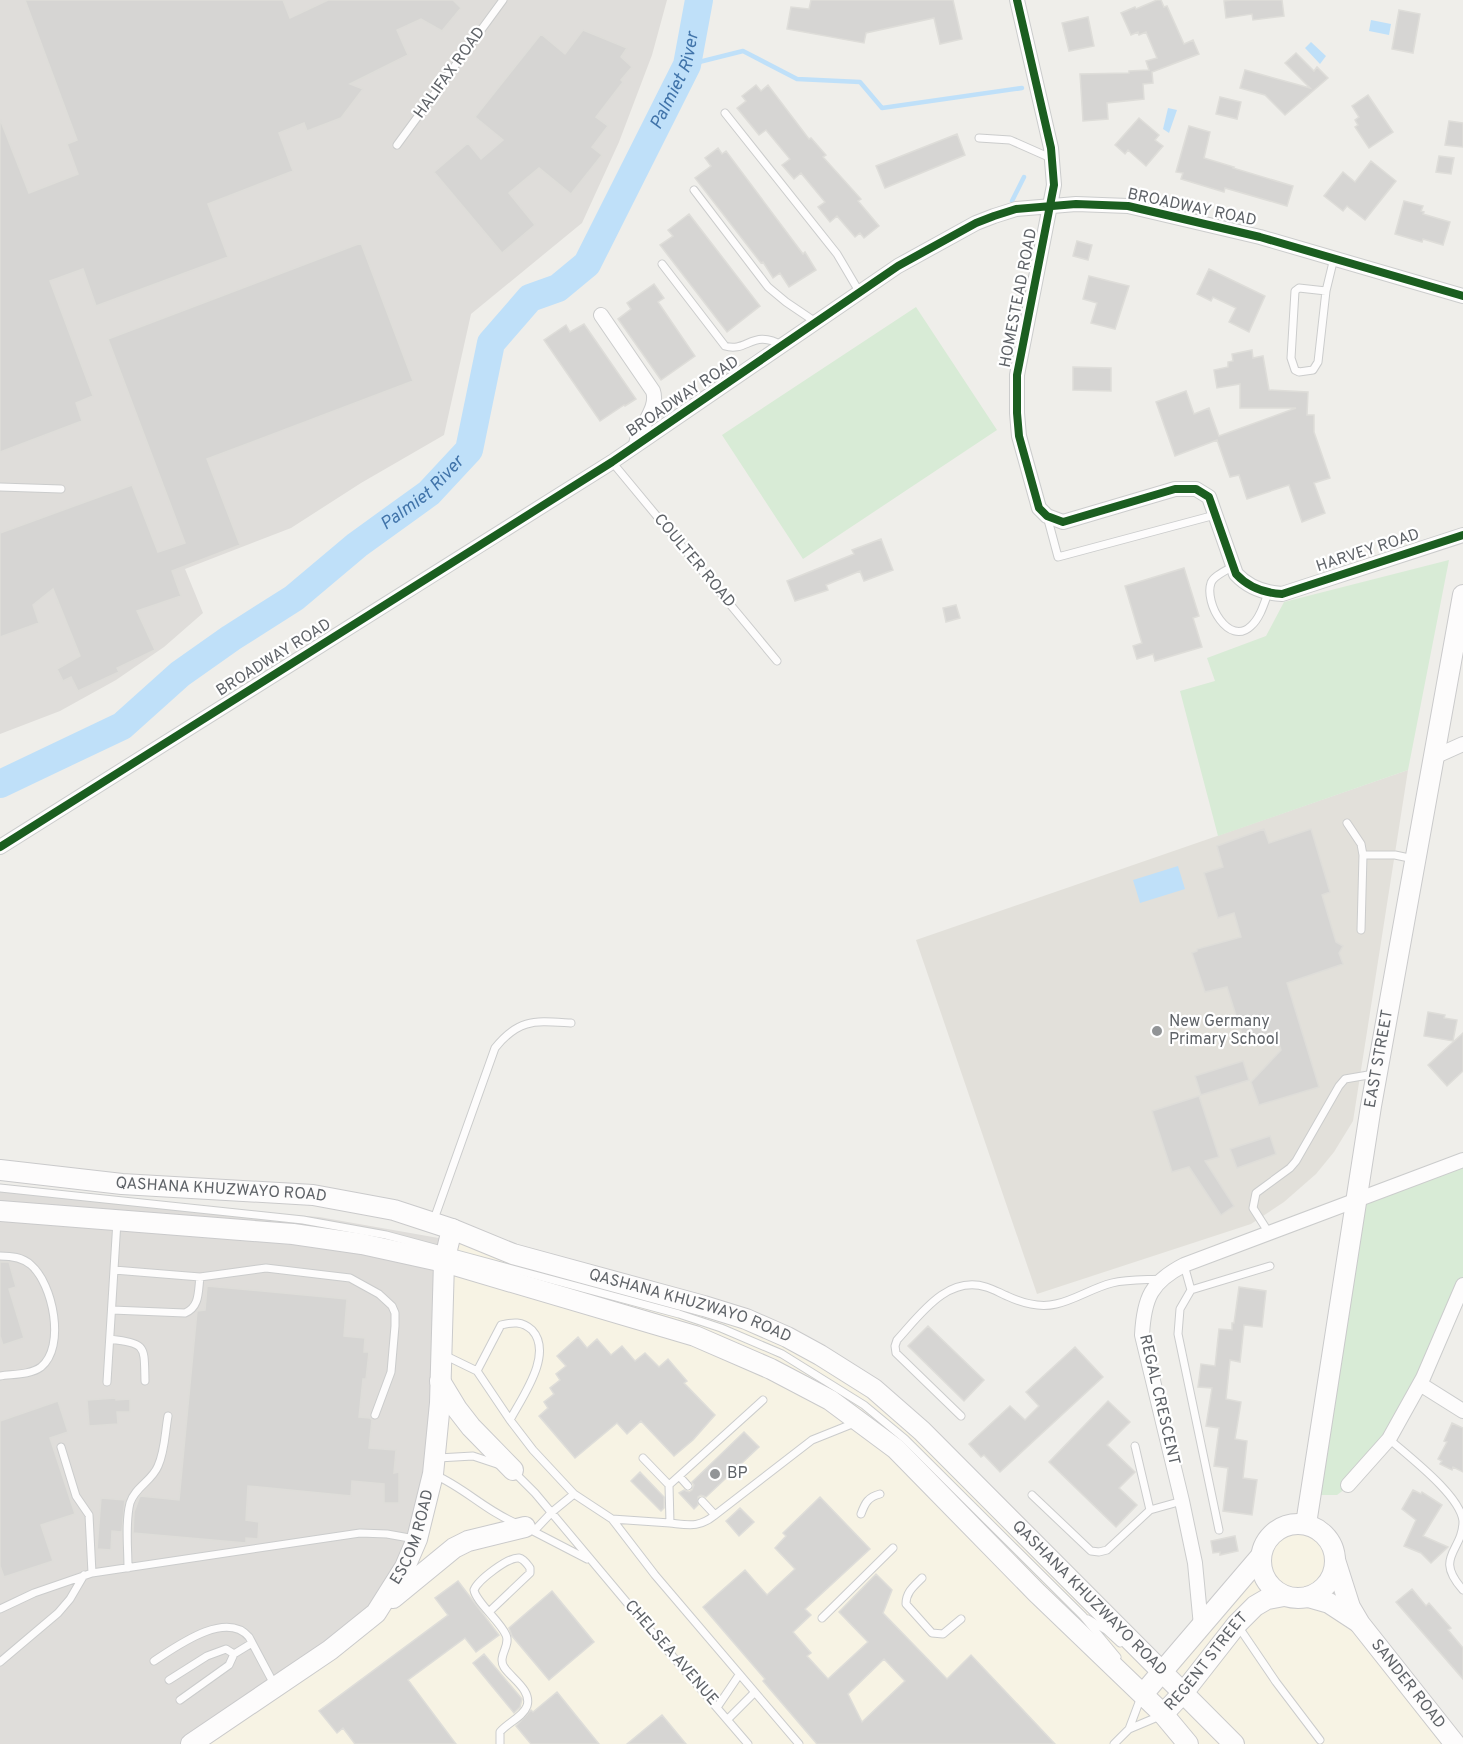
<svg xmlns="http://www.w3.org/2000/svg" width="1463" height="1744" font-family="Overpass,sans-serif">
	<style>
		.commercial { fill: #f7f3e4 }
		.industrial { fill: #dfddda }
		.education { fill: #e2e0da }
		.green { fill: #d8ebd6 }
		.water { fill: #bfe0f9 }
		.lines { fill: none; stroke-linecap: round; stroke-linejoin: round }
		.stream { stroke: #bfe0f9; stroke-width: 4.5 }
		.river { stroke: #bfe0f9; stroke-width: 28 }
		.building { fill: #d6d5d3; stroke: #deddd9; stroke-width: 1.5; fill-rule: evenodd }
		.lane-casing { stroke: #cbcccc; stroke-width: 9 }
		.street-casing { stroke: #cbcccc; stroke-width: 16 }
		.secondary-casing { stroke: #cacacb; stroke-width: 22 }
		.lane { stroke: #fdfcfc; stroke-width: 7 }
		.street { stroke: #fdfcfc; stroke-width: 14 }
		.secondary { stroke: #fdfcfc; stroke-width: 20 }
		.cycleway-casing { stroke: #fff; stroke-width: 11 }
		.cycleway { stroke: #1b5e20; stroke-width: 8 }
		.poi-dot { fill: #919496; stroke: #fff; stroke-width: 2 }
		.labels { text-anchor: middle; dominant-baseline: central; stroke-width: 4.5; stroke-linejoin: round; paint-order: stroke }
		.street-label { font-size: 16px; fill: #5f6368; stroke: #fff }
		.poi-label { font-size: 16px; fill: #5f6368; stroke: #fff; text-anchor: start }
		.water-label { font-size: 18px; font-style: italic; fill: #4174aa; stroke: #fff }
	</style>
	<rect width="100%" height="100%" fill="#efeeea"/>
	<path class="commercial" d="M450,1240L512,1255L744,1321L873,1391L1161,1670L1263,1554L1310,1495L1309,1522L1363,1626L1456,1744H189Z"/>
	<path class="industrial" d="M0,0H667L652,55L619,142L582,223L471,314L444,435L361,483L291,528L185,569L203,613L164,647L116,680L60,711L0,734Z
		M0,1191L319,1217L450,1240L425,1510L374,1613L189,1744H0Z"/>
	<path class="education" d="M1408,770L1353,1121L1334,1152L1316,1174L1284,1202L1251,1224L1037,1294L916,940Z"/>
	<path class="green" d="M916,307L997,430L803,559L722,435Z
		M1449,560L1408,770L1218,836L1180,691L1215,681L1207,658L1266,636L1284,602Z
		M1463,1159V1286L1420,1385L1349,1486L1337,1495H1310L1355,1201Z"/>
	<path class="water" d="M1371,20L1391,24L1389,35L1369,31Z
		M1311,42L1326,56L1320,64L1305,48Z
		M1168,108L1177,110L1169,133L1163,129Z
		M1178,866L1185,889L1140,903L1133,880Z"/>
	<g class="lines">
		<path class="stream" d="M687,65L743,51L797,79L860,82L882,108L1022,88
			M1012,201L1024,177"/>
		<path class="river" id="s1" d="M0,784L122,726L180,674L231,638L294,598L357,545L429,493L469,450L491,343L530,298L558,288L587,264L687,65L699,0"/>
	</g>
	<path class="building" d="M25,0H283L290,18L328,0H453L461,8L442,31L421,19L397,30L408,55L350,84L363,89L341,118L307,131L304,123L279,133L293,171L208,204L228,257L96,306L83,269L50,281L93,396L76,403L82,421L0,452V119L29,193L78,174L67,144L77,140Z
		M811,0H953L962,39L940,44L934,18L866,33L864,43L787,29L791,7L809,9Z
		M1157,0H1161L1164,7L1167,6L1184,44L1193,40L1199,54L1152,72L1153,83L1143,84L1144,99L1107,103L1108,119L1083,121L1080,74L1129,73V71L1149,70L1146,61L1157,58L1146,32L1139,35L1138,32L1131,35L1121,13L1135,7L1136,9Z
		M1232,0H1282L1284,16L1253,20L1252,14L1226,18L1224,1Z
		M1399,10L1420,14L1413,53L1392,49Z
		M1088,17L1094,46L1069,51L1062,23Z
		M583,30L627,48L621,57L632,67L621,80L623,82L596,117L608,126L592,147L602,155L571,194L539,168L509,193L535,225L502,253L434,172L468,143L481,159L503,140L475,117L541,34L565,54Z
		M1296,53L1314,71L1317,67L1328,78L1285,115L1265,95L1240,88L1245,70L1310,88L1285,63Z
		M756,85L761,91L768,85L809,139L811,138L826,155L823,157L861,199L858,201L879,226L864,238L860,233L855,237L837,216L830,222L818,207L825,202L801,173L794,179L782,165L790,159L766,130L759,135L737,108L746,101L742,96Z
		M1368,95L1393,132L1369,148L1355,127L1358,125L1355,120L1359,117L1352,106Z
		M1220,97L1241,102L1237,119L1216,114Z
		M1139,118L1159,135L1155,140L1163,146L1146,166L1128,150L1125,154L1115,145Z
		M1449,121L1463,123V147L1445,145Z
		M1189,126L1210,132L1204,158L1234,167L1233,168L1293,186L1287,206L1225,188L1224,192L1181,179L1183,173L1176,172Z
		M957,134L965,155L885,188L876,166Z
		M718,148L722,154L726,151L803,254L805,252L816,270L789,287L780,273L773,278L763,262L761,263L695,178L711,166L705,158Z
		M1439,156L1454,158L1451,174L1436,172Z
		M1371,161L1396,181L1365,220L1347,206L1343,211L1324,196L1343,172L1355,182Z
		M1404,201L1423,206L1421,211L1424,212L1423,214L1450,222L1443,245L1423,239L1422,242L1395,234Z
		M689,214L760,306L727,332L660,245L673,236L668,230Z
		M1077,241L1092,245L1088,260L1073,256Z
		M361,243L413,381L207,459L240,545L172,571L181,596L137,611L155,650L117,668L119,672L78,691L71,677L63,681L57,669L80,656L53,589L33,605L39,623L0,637V533L132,485L158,552L185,543L108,339Z
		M1209,269L1265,296L1249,332L1229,322L1236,308L1213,297L1211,301L1197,294Z
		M1089,276L1129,286L1115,329L1091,323L1097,303L1083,299Z
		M654,284L664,298L658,302L695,356L661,380L618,319L631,309L627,303Z
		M584,324L636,399L625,406L624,405L600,421L544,340L566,325L570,332Z
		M1252,350L1253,358L1263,356L1269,390L1308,392L1307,415H1314V432L1330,478L1314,483L1325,513L1302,522L1289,485L1247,499L1239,475L1230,477L1217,440L1175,456L1156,402L1186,391L1194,414L1209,408L1219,436L1296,408H1240V384L1217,388L1214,370L1228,367V362L1233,361L1232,354Z
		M1073,367L1111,368V391L1073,390Z
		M881,539L893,570L864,581L860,571L826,585L828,590L795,601L787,581L854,554L852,550Z
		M1184,568L1199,616L1193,618L1202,647L1155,661L1153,654L1137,659L1133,646L1142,643L1125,586Z
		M956,605L960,618L946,622L943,608Z
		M1264,829L1269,843L1311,829L1330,892L1322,895L1336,942L1343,946L1339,953L1343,964L1287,983L1319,1087L1259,1105L1251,1082L1281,1050L1275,1031L1244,1041L1227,987L1205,992L1192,953L1197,951V949L1241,937L1234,913L1218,918L1204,873L1223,867L1217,846Z
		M1428,1012L1445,1015L1444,1018L1457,1020L1453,1041L1424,1036Z
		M1463,1033V1071L1447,1086L1428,1065Z
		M1243,1061L1249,1080L1201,1095L1195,1076Z
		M1199,1096L1219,1157L1205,1161L1234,1206L1221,1215L1189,1167L1172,1172L1152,1111Z
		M1270,1136L1276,1154L1237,1168L1230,1149Z
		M0,1262H9L16,1287L9,1289L24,1338L3,1345L0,1336Z
		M207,1286L347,1299L344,1336L365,1338L364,1352H369L366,1379H363L359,1417L370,1418L372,1420L369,1448L396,1450L394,1473L399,1472V1503H384V1484L352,1481L351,1496L248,1486L246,1520L259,1522L258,1539L246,1538V1543L133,1533L134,1512L140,1496L179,1500L197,1311L205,1310Z
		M1239,1287L1266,1291L1262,1327L1244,1325L1240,1362L1230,1360L1226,1399L1241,1402L1235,1439L1247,1441L1243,1478L1257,1480L1252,1515L1223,1511L1228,1468L1214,1466L1219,1428L1206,1426L1212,1388L1198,1387L1201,1364L1215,1366L1219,1329L1232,1330V1323H1234Z
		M928,1326L984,1380L964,1401L908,1346Z
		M578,1337L587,1348L597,1339L611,1355L622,1346L635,1361L645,1353L659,1367L668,1359L687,1381L684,1383L715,1415L693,1440L674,1456L641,1421L627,1434L617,1423L575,1458L539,1416L548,1408L544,1402L554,1394L550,1388L560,1380L556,1374L566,1366L557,1356Z
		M1075,1347L1103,1377L1000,1472L984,1455L981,1457L969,1444L1010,1406L1025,1420L1039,1406L1026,1392Z
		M116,1398V1400L130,1399V1412H117L118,1424L89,1426L87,1400Z
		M58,1401L68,1432L50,1438L75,1514L41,1525L53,1561L4,1577L0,1566V1421Z
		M1108,1401L1130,1422L1107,1445L1135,1472L1119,1488L1137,1505L1116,1527L1049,1462Z
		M1452,1423L1463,1428V1472L1453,1467L1452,1470L1440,1464L1442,1461L1438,1459L1447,1442L1444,1441Z
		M744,1432L759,1447L706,1497L701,1495L698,1497V1505L694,1509L679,1493L684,1490L689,1492L692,1490L694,1485L692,1482Z
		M640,1472L664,1497V1508L661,1511L631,1481Z
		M1413,1490L1421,1494L1422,1492L1442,1505L1423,1536L1448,1547L1431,1563L1421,1553L1404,1546L1416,1520L1402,1509Z
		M820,1497L870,1549L805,1609L811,1615L793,1632L811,1653L807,1656L828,1679L868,1642L839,1612L876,1574L892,1590L883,1613L947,1679L971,1655L1055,1744H817L763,1681L765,1679L703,1607L745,1570L767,1595L795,1569L775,1548L786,1536L783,1533ZM884,1659L905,1681L862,1722L848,1694Z
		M101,1498L125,1500L122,1532L112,1531L111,1550L97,1549Z
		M740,1508L754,1522L739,1536L726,1521Z
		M1235,1536L1238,1551L1220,1555V1552L1213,1553L1211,1541Z
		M458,1581L499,1635L476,1652L465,1638L408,1680L456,1744H355L343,1728L337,1733L319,1711L448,1615L435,1598Z
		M1412,1589L1426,1606L1429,1603L1451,1628L1448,1630L1463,1648V1679L1396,1602Z
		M552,1591L594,1642L549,1680L512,1636L509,1628Z
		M484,1654L522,1699L520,1707L514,1713L473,1663Z
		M557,1692L599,1744H531L516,1726L531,1710L533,1712Z
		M662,1715L686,1744H627Z"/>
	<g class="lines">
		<defs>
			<path id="lane" d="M725,113L837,254L860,293
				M979,138L1010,140L1053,159
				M397,145L503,0
				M694,190L768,287L786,302L817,323
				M662,264L725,346C747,353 753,328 783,346
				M1326,291L1299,288L1295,291L1291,358L1295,370L1299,372L1313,370L1318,362L1326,291L1334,258
				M612,462L777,661
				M0,487L61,489
				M1047,516L1058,557L1215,515
				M1233,566C1226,571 1213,576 1211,583C1204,603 1229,647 1251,626C1260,618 1264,604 1268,593
				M1347,823L1361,844L1363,855L1361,930
				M1363,855H1395L1414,859
				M0,1188L303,1220L386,1235L679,1314L721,1328L782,1354L864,1405L905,1439L1083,1616L1117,1657
				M433,1222L495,1048C519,1018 535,1021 571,1023
				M1269,1233L1253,1208L1256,1193L1290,1168L1296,1161L1339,1086L1345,1079L1374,1074
				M0,1256C11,1256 22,1257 31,1265C53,1284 66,1347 41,1367C30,1375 13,1374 0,1376
				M1184,1265L1191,1290L1270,1266
				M114,1270L200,1277L266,1268L350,1278L379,1294L392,1306L395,1313V1326L391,1372L375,1415
				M1191,1290L1180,1309L1178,1334L1219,1530
				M112,1310L185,1313C200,1307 198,1291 200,1277
				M110,1339C147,1344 144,1345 145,1381
				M444,1355L477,1371L510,1420L533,1450L574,1494
				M477,1371L501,1325C513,1322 522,1321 532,1330C554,1354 522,1397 510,1420
				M107,1382L117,1221
				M961,1416L896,1353L895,1346L897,1340C920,1315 947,1275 986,1287C993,1289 1000,1293 1007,1296C1022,1303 1039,1308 1056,1304C1075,1300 1092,1288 1112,1283C1128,1279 1145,1280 1162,1279
				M1389,1439C1408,1456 1460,1495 1463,1521C1463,1552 1433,1556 1463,1590
				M61,1447L76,1496L89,1515L92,1573
				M438,1458L473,1456L497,1464
				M643,1458L669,1485
				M513,1471L535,1493L644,1623L748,1744
				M435,1475C465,1488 487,1512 518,1524
				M679,1476L763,1400
				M1032,1495L1091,1551L1099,1552L1107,1550L1150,1510L1135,1446
				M702,1501L715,1515L812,1440L857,1422
				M1150,1510L1182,1501
				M861,1514C865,1503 868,1497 880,1494
				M612,1519L655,1575L799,1744
				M670,1523C689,1525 699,1528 715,1515
				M531,1530L587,1559
				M534,1531L552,1512L574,1494L612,1519L670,1523L669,1485L679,1476L688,1486
				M128,1568C128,1547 125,1523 130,1503C135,1487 152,1481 158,1466C165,1451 165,1432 168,1416
				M922,1578C914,1586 906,1592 906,1604L932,1633L943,1634L961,1619
				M0,1609L34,1593L92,1573L360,1533L387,1534L415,1539
				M490,1611L530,1573V1568C527,1564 524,1559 519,1558C508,1557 478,1580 474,1590C476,1602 500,1621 506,1635C511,1646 497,1656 504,1667C511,1678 532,1690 527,1706C523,1717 507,1723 500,1732V1744
				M822,1618L893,1548
				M1088,1619L1106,1630L1120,1643
				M1238,1626L1276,1682L1320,1740
				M154,1661C177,1646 226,1610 249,1637L275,1686
				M0,1662L58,1613L70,1599L84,1575
				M169,1680L207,1656L226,1649L234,1654
				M180,1700L229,1665L234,1654L252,1643
				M718,1706L739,1675
				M728,1719L754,1693
				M1129,1729L1141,1697
				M1114,1744L1129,1729L1160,1716"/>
			<path id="street" d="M1017,0L1051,148L1054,185L1017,375V413L1019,436L1039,508L1047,516L1063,522L1175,489H1196L1209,497L1236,574C1249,588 1264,593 1282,594L1463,535
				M601,315L653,391C659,409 639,426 636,444
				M1434,757L1463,744
				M0,847L612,462L898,266L976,223L994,216L1016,209L1076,204L1128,206L1260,237L1463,296
				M1420,1384L1463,1411
				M1348,1485L1389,1439L1423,1378L1463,1285
				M1201,1626L1195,1563L1182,1501L1142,1335C1144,1298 1151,1282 1184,1265L1463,1160"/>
			<g id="secondary">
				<path id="s2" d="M0,1170L122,1184L313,1195L394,1210L452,1229L513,1254L704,1306L746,1319L787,1337L820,1355L874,1389L922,1431L1234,1744"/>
				<path d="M0,1211L293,1234L362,1244L444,1262L695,1336L771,1369L830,1400L896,1449L1036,1592L1163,1714L1188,1744"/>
				<path d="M440,1381L457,1409L471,1427L513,1470"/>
				<circle cx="1298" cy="1561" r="37"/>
				<path id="s3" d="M1306,1524L1371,1106L1463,595"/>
				<path id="s4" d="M1335,1560L1350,1607L1360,1624L1455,1744"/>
				<path d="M1308,1597L1329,1603L1358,1622"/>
				<path d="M393,1598L454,1548L468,1541L525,1527"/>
				<path d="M1143,1694L1261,1556"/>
				<path id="s5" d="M1163,1714L1183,1693L1237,1624L1255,1606L1267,1599L1284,1596"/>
				<path id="s6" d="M191,1744L330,1650L376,1613L405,1567L417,1539L433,1474L440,1403L444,1262L452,1229"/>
			</g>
		</defs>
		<use href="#lane" class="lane-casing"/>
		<use href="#street" class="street-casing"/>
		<use href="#secondary" class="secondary-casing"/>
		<use href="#lane" class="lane"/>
		<use href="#street" class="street"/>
		<use href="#secondary" class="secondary"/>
		<defs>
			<path id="cycleway" d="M1017,0L1051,148L1054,185L1017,375V413L1019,436L1039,508L1047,516L1063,522L1175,489H1196L1209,497L1236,574C1249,588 1264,593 1282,594L1463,535
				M0,847L612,462L898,266L976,223L994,216L1016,209L1076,204L1128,206L1260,237L1463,296"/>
		</defs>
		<use href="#cycleway" class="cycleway-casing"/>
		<use href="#cycleway" class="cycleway"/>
	</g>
	<g class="poi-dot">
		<circle cx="1157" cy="1031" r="6"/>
		<circle cx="715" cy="1474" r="6"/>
	</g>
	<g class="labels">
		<g class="street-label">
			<text transform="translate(450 73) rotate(-54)">HALIFAX ROAD</text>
			<text transform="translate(1192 208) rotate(12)">BROADWAY ROAD</text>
			<text transform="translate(1019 298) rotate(-79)">HOMESTEAD ROAD</text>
			<text transform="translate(683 397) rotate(-34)">BROADWAY ROAD</text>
			<text transform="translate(1368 551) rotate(-18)">HARVEY ROAD</text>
			<text transform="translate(694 561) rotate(50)">COULTER ROAD</text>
			<text transform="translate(274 658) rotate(-32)">BROADWAY ROAD</text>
			<text stroke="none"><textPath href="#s3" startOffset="471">EAST STREET</textPath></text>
			<text stroke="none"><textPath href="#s2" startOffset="222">QASHANA KHUZWAYO ROAD</textPath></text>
			<text stroke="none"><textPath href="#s2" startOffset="708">QASHANA KHUZWAYO ROAD</textPath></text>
			<text transform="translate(1159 1400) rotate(77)">REGAL CRESCENT</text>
			<text stroke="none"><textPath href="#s6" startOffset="312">ESCOM ROAD</textPath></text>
			<text stroke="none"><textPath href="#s2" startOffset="1212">QASHANA KHUZWAYO ROAD</textPath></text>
			<text transform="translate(671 1653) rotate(49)">CHELSEA AVENUE</text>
			<text stroke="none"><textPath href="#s5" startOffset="68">REGENT STREET</textPath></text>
			<text stroke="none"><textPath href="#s4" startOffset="146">SANDER ROAD</textPath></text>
		</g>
		<g class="poi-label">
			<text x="1169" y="1022">New Germany<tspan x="1169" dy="18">Primary School</tspan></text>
			<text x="727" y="1474">BP</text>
		</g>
		<g class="water-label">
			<text stroke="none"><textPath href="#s1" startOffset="1020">Palmiet River</textPath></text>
			<text stroke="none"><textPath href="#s1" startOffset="516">Palmiet River</textPath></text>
		</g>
	</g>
</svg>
